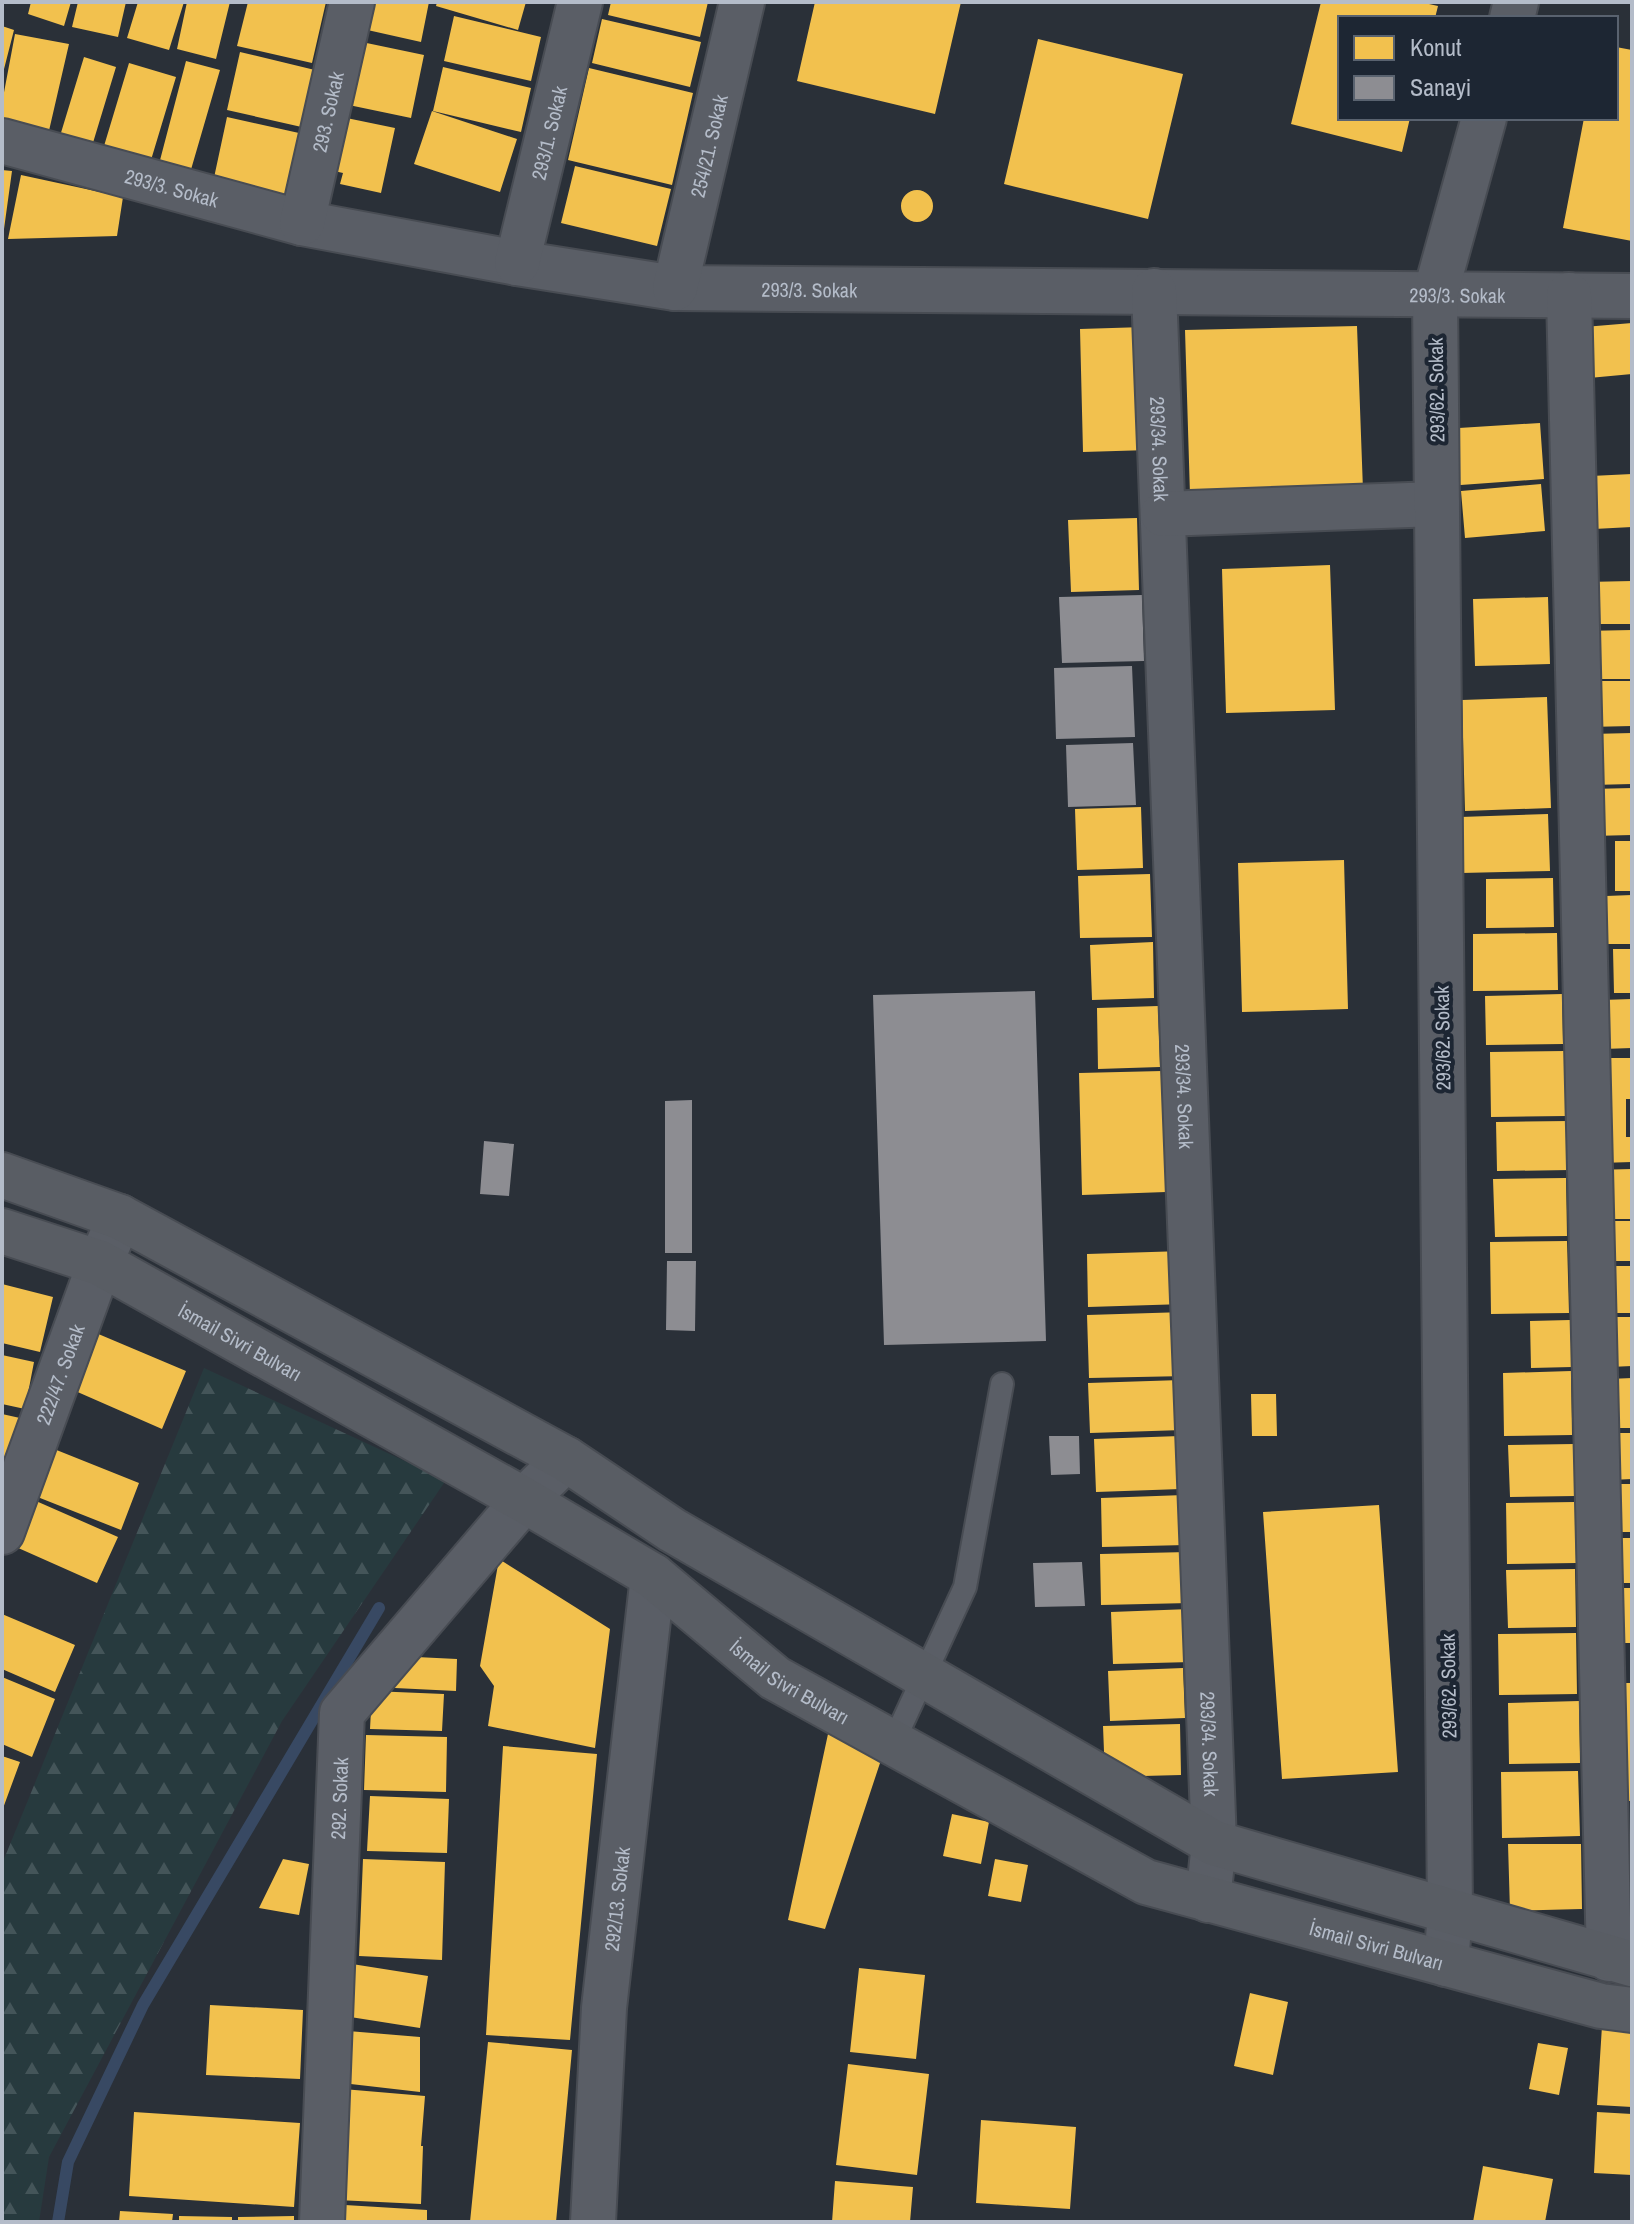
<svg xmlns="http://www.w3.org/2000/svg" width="1634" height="2224" font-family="'Archivo Narrow',sans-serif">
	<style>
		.forest { fill: url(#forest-firs) }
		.homes { fill: #f2c14e }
		.industry { fill: #8d8d92 }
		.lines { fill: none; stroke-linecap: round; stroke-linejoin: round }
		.stream { stroke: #384963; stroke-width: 12 }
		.lane-casing { stroke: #484c53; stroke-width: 26 }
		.street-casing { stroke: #484c53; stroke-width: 48 }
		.secondary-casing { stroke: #484c53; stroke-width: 48 }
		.lane { stroke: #5a5e66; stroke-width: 22 }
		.street { stroke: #5a5e66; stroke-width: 44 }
		.secondary { stroke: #595d64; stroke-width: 44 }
		.labels { text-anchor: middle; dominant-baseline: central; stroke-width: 8; stroke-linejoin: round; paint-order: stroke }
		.street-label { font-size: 20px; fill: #b4bcc9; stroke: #1d2633 }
	</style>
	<defs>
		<pattern id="forest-firs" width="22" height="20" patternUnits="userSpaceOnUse" patternTransform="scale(2)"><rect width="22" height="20" fill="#273a3e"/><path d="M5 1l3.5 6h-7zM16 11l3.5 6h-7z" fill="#445559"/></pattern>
	</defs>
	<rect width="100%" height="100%" fill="#2a3038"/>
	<path class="forest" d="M204,1368L446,1480L282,1721L49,2157L39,2222H2V1864Z"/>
	<path class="homes" d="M31,2H71L64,26L28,14Z
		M78,2H126L118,37L72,27Z
		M138,2H184L169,50L127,38Z
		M187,2H230L216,59L177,49Z
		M248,2H326L312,63L237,46Z
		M369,2H429L421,42L363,29Z
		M437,2H526L518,30L436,6Z
		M611,2H708L700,37L608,15Z
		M815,2H961L935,114L797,81Z
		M1321,2H1420L1438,6L1435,18H1340V118H1410L1402,152L1291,124Z
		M454,16L541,37L531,81L444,61Z
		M602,19L701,42L690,87L592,63Z
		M2,26L14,30L3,73H2Z
		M15,34L69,44L48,135L2,123V103Z
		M1038,39L1183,74L1148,219L1004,184Z
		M357,41L424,55L411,118L344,104Z
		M1616,47L1632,50V241L1563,228L1584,118H1616Z
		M240,52L319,71L306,128L227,110Z
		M84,57L116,67L92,146L60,136Z
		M186,61L220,70L190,173L159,164Z
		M129,63L176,77L151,160L104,146Z
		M443,67L531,88L521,132L433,111Z
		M589,68L693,93L672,185L568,160Z
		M432,111L517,139L500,192L414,164Z
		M332,115L395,128L381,193L340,184L343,173L321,168Z
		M227,117L308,135L293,205L212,187Z
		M575,166L671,189L657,246L561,223Z
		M2,170L12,171L4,229L2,228Z
		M21,175L123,197L117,236L8,239Z
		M901 206a16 16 0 1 1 32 0a16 16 0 1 1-32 0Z
		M1632,323V374L1589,378L1584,327Z
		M1357,326L1363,490L1190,495L1185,330Z
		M1144,327L1149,450L1083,452L1080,329Z
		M1540,423L1544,479L1447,486L1443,429Z
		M1632,474V527L1594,529L1591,476Z
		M1541,484L1545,531L1465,538L1461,491Z
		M1137,518L1139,590L1071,592L1068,520Z
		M1330,565L1335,710L1226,713L1222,569Z
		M1632,581V624H1587L1586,582Z
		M1548,597L1550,664L1475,666L1473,599Z
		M1632,630V679H1584L1583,631Z
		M1588,681H1632V726L1588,727Z
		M1547,697L1551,808L1465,811L1462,700Z
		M1632,733V784L1592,785L1591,734Z
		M1632,788V835L1592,836L1591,789Z
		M1141,807L1143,868L1077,870L1075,809Z
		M1548,814L1550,871L1461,873L1460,817Z
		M1615,841H1632V891H1615Z
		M1344,860L1348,1009L1242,1012L1238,863Z
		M1150,874L1152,937L1080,938L1078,876Z
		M1553,878L1554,927L1486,928V879Z
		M1632,895V944H1608L1606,896Z
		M1557,933L1558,990L1473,991V934Z
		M1153,942L1154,998L1092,1000L1090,945Z
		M1613,949H1632V993H1614Z
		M1562,994L1563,1044L1486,1045L1485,996Z
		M1632,999V1048L1603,1049L1602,1000Z
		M1158,1006L1160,1067L1098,1069L1097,1008Z
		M1565,1051L1566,1116L1491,1117L1490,1052Z
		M1598,1058H1632V1099H1626V1137H1632V1162L1600,1163Z
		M1162,1071L1166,1192L1082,1195L1079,1073Z
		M1569,1121L1570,1170L1497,1171L1496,1122Z
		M1632,1169V1219H1596L1594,1170Z
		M1566,1178L1567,1236L1495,1237L1493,1179Z
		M1606,1221H1632V1261H1606Z
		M1567,1241L1569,1313L1491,1314L1490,1242Z
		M1183,1251L1185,1304L1088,1307L1087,1254Z
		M1602,1266H1632V1313H1603Z
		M2,1284L53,1297L40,1352L2,1343Z
		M1185,1312L1187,1376L1089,1378L1087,1315Z
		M1610,1317H1632V1366L1610,1367Z
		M1570,1320L1572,1367L1531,1368L1530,1321Z
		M96,1333L186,1371L162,1429L73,1390Z
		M2,1355L34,1362L25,1409L2,1404Z
		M1571,1371L1572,1435L1504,1436L1503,1373Z
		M1632,1378V1428H1610L1609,1379Z
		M1181,1380L1183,1430L1090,1433L1088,1383Z
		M1251,1394H1276L1277,1436H1252Z
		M2,1414L20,1418L12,1460L2,1458Z
		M1611,1433H1632V1479L1611,1480Z
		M1180,1436L1181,1489L1096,1492L1094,1439Z
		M1574,1444L1575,1496L1510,1497L1508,1445Z
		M54,1449L139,1483L121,1530L35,1496Z
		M1613,1484H1632V1532H1614Z
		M1184,1495L1186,1545L1102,1547L1101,1498Z
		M36,1501L118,1537L97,1583L16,1547Z
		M1575,1502L1576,1563L1507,1564L1506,1503Z
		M1379,1505L1398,1772L1282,1779L1263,1512Z
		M1612,1538H1632V1583H1612Z
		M1188,1552L1190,1603L1101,1605L1100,1554Z
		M499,1559L610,1629L595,1748L488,1726L494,1686L480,1666Z
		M1575,1569L1576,1627L1508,1628L1506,1570Z
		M1614,1588H1632V1643H1615Z
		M1190,1609L1192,1662L1113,1664L1111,1612Z
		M2,1614L75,1645L55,1692L2,1669Z
		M1576,1633L1577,1694L1499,1695L1498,1634Z
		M396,1656L457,1659L456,1691L395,1688Z
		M1183,1668L1185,1718L1110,1721L1108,1671Z
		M2,1677L55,1699L32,1757L2,1744Z
		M1625,1683H1632V1801H1627Z
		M372,1691L444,1694L442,1731L370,1729Z
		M1579,1701L1580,1763L1509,1764L1508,1703Z
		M1180,1724L1181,1775L1105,1777L1103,1726Z
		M828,1734L882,1757L825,1929L788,1920Z
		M366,1735L447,1737L446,1792L364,1790Z
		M503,1746L597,1754L570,2040L486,2035Z
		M2,1756L20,1762L2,1811Z
		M1578,1771L1580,1836L1502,1838L1501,1772Z
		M370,1796L449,1799L447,1853L367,1851Z
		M952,1814L989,1822L981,1864L943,1856Z
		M1508,1844H1581L1582,1909L1510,1911Z
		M283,1859L309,1864L299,1915L259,1908Z
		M363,1859L445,1862L442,1960L359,1956Z
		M995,1859L1028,1865L1021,1902L988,1896Z
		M352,1964L428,1976L420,2028L344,2016Z
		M859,1968L925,1975L916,2059L850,2052Z
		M1250,1993L1288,2002L1273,2075L1234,2066Z
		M210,2005L303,2010L300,2079L206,2075Z
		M1602,2026L1632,2028V2107L1597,2105Z
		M348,2031L420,2037V2092L342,2083Z
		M488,2042L572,2050L556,2222H470Z
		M1538,2043L1568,2048L1559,2095L1529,2089Z
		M848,2064L929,2074L917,2175L836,2165Z
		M343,2089L425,2096L421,2146H423L421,2204L337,2200Z
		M134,2112L300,2123L294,2207L129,2196Z
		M1597,2112L1632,2114V2175L1594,2173Z
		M981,2120L1076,2127L1070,2209L976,2203Z
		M1483,2166L1553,2179L1545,2222H1473Z
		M835,2181L913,2187L910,2222H832Z
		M345,2205L427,2210V2222H344Z
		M120,2211L173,2214L172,2222H119Z
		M179,2216L232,2217V2222H179Z
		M294,2216V2222H238V2217Z"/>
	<path class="industry" d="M1142,595L1144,661L1062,663L1059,597Z
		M1132,666L1135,737L1056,739L1054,668Z
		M1133,743L1136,805L1068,807L1066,745Z
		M1035,991L1046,1341L884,1345L873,995Z
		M692,1100V1253H665V1101Z
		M484,1141L514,1144L509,1196L480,1194Z
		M667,1261H696L695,1331L666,1330Z
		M1049,1436H1079L1080,1474L1051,1475Z
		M1082,1562L1085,1606L1035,1607L1033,1563Z"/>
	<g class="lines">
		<path class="stream" d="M58,2222L68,2162L143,2005L379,1608"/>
		<defs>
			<path id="lane" d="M893,1743L965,1587L1002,1384"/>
			<g id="street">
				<path d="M1512,18L1516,2"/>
				<path id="s1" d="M2,141L302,223L517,263L675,288L1632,296"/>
				<path id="s2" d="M302,223L352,2"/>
				<path id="s3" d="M517,263L580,2"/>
				<path id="s4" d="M675,288L742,2"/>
				<path id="s5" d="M1154,291L1214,1843L1208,1900"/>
				<path d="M1569,295L1609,1959"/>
				<path d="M1163,514L1437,504"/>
				<path id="s6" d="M2,1532L100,1263L120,1217"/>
				<path d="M1446,1964L1450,1913L1435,295L1484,118"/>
				<path id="s7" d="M322,2222L342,1713L524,1500L566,1459"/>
				<path id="s8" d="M593,2222L604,2008L653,1576"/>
			</g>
			<g id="secondary">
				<path d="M2,1175L120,1217L566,1459L672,1530L1214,1843L1632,1964"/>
				<path id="s9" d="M2,1231L100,1263L524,1500L653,1576L775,1678L1146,1882L1601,2006L1632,2010"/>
			</g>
		</defs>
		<use href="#lane" class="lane-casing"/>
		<use href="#street" class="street-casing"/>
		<use href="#secondary" class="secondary-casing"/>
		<use href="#lane" class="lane"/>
		<use href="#street" class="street"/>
		<use href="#secondary" class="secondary"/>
	</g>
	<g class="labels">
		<g class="street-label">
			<text stroke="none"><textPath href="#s2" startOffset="114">293. Sokak</textPath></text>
			<text stroke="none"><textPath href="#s3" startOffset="134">293/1. Sokak</textPath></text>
			<text stroke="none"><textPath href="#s4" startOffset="146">254/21. Sokak</textPath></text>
			<text stroke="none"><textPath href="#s1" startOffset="176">293/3. Sokak</textPath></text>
			<text stroke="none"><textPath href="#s1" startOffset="824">293/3. Sokak</textPath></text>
			<text stroke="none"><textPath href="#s1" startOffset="1472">293/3. Sokak</textPath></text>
			<text transform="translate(1436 390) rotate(-91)">293/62. Sokak</text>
			<text stroke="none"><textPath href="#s5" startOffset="158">293/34. Sokak</textPath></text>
			<text transform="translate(1442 1038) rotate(-91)">293/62. Sokak</text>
			<text stroke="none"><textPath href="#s5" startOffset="806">293/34. Sokak</textPath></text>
			<text stroke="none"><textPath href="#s9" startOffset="264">İsmail Sivri Bulvarı</textPath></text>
			<text stroke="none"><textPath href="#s6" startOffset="168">222/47. Sokak</textPath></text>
			<text stroke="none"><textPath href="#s9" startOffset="912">İsmail Sivri Bulvarı</textPath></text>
			<text transform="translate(1448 1686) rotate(-91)">293/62. Sokak</text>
			<text stroke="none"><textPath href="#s5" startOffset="1454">293/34. Sokak</textPath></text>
			<text stroke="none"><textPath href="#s7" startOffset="424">292. Sokak</textPath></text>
			<text stroke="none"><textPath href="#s8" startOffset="324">292/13. Sokak</textPath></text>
			<text stroke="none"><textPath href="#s9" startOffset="1560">İsmail Sivri Bulvarı</textPath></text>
		</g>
	</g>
	<rect width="1634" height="2224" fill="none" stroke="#b4bcc9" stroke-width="8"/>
	<rect x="1338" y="16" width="280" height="104" fill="#1d2633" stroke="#59626f" stroke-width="2"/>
	<rect x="1354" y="36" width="40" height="24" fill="#f2c14e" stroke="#59626f" stroke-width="2"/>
	<text x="1410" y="56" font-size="24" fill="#b4bcc9">Konut</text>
	<rect x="1354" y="76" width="40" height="24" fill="#8d8d92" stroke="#59626f" stroke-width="2"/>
	<text x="1410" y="96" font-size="24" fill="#b4bcc9">Sanayi</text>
</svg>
